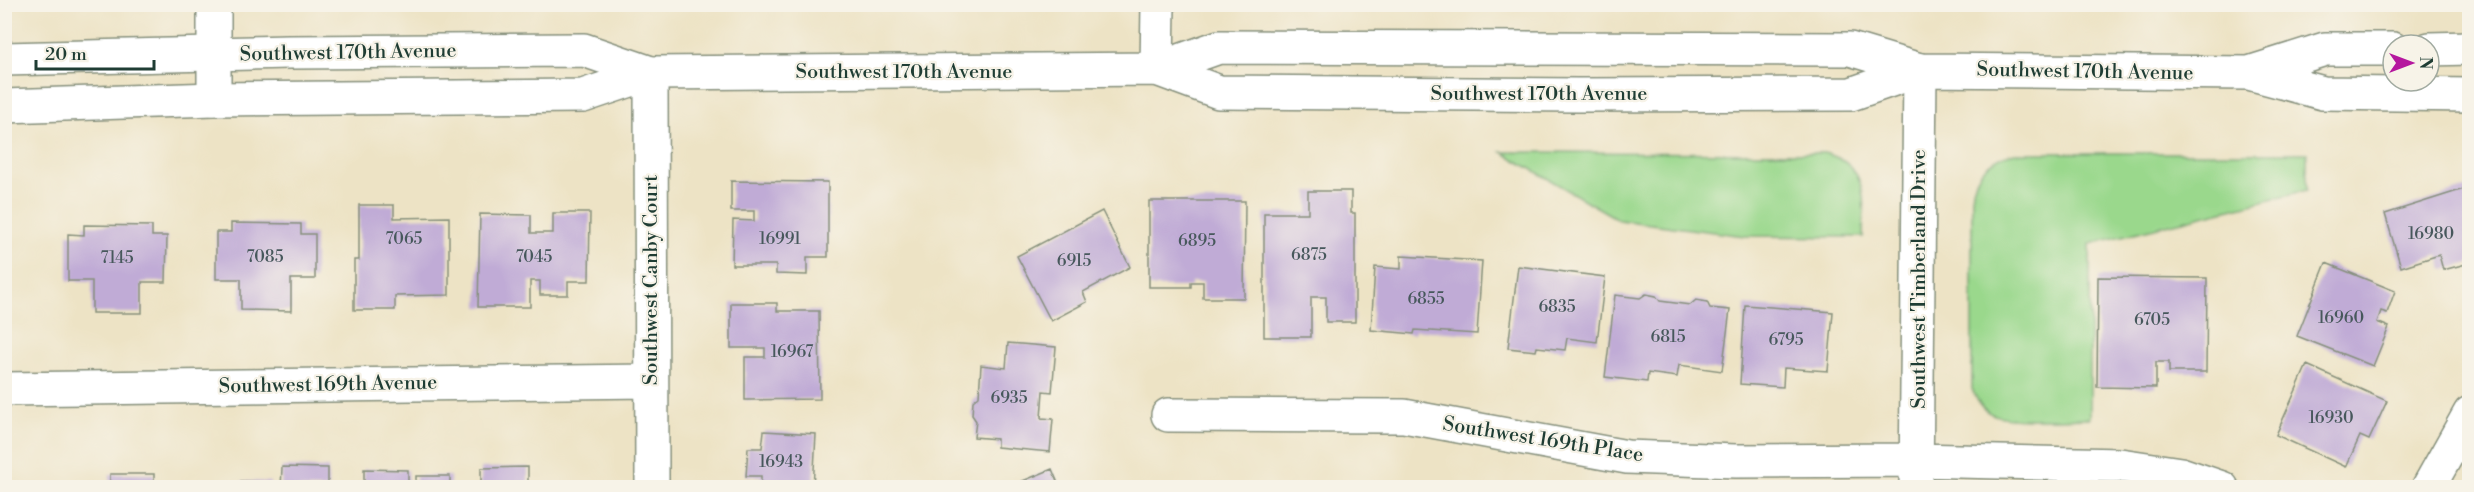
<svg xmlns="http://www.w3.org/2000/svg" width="2474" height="492" font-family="'Libre Bodoni',serif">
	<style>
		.green { fill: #9ad88c; stroke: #5c8a60; stroke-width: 1.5 }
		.building { fill: #c0abd6 }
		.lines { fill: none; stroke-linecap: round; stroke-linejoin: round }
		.minor-casing { stroke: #86907c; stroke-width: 36 }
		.major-casing { stroke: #86907c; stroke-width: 36 }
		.minor { stroke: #fff; stroke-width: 33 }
		.major { stroke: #fff; stroke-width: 33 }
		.labels { text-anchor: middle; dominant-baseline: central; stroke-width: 4.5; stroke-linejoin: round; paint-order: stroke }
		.number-label { font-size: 16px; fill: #47585c }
		.street-label { font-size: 20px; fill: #1f3d34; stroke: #f7f3e8 }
	</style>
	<rect width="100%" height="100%" fill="#f7f3e8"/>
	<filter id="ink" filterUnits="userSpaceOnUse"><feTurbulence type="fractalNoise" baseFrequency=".0167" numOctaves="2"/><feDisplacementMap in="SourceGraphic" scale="12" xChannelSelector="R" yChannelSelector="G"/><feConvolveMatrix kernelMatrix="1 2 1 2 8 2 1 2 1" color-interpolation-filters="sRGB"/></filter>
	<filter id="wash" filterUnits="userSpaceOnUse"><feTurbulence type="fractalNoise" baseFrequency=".008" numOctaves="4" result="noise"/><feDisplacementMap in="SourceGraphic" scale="24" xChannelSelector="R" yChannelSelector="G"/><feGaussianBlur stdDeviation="1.35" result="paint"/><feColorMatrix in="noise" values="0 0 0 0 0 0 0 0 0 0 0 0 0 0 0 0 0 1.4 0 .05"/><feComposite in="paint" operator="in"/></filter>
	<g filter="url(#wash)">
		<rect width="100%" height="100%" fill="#ede3c5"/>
		<path class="green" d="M1502,152L1824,153C1869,164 1864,200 1863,237L1745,236L1619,220Z
			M2015,153H2307V190L2090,244V418C2068,418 2003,423 1988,412C1980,407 1976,398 1972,389V198C1974,172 1991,157 2015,153Z"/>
		<g id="blocks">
			<path class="building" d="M731,181L828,182V257H807V275L776,274V265H732L733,220L754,221V211H731Z
				M2467,188L2470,198V263L2443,270L2439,255L2401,267L2385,214Z
				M1308,191H1351V213H1355V322H1326V297H1311V337H1264V213H1308Z
				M1149,201H1245L1244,298H1203V282H1191V287H1149Z
				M359,205H394V218L449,217V295L395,296V310H354V260H359Z
				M1102,211L1130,267L1083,292L1087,302L1051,321L1017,256Z
				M553,213H590L589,281H568V295H540V281H530V307H478L480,214L531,215V233H553Z
				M231,223L301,224V234H315V279H291V311L241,310V279H216V232H231Z
				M84,225L152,226V236H167L166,282H142V313H92V281H68V234L84,235Z
				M1401,256L1482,261L1477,334L1415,330L1414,334L1371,330L1375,267L1401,269Z
				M2326,263L2395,291L2387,313L2381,311L2377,322L2389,327L2373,366L2297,336Z
				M1518,266L1605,277L1597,342L1567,338L1565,350L1537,347L1536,351L1508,348Z
				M2098,277L2207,278L2206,372H2169V362H2156V388L2097,387Z
				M1646,294L1656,296L1660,301L1690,305L1696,300L1707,302L1710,308L1730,310L1722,371L1679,365L1677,377L1648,373L1647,382L1605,377L1615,295L1640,298Z
				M731,303H777V311H819L820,399L745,400V357H765V348H731Z
				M1745,305L1833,312L1828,371L1784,368L1783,387L1740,384Z
				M1008,343L1056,347L1052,392L1043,391L1041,418L1053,419L1050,452L997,447V439L974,437L976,421L972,415L973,401L979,396L981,365L1006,368Z
				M2307,365L2387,401L2369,440L2360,436L2346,467L2276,435Z
				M764,431L816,434L813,488H761V476H746L748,448H762Z
				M282,467L328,468V488H281Z
				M528,467V488H481V468Z
				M364,469L408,470V488H364Z
				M1052,469L1060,488H1008V487Z
				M110,474H154V488H110Z
				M416,476H450V488H416Z
				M241,481L270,482V488H241Z"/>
		</g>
	</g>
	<g filter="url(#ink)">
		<use href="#blocks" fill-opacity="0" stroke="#86907c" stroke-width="1.5"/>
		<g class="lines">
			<defs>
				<path id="minor" d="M1157,69L1158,4
					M651,73L652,488
					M214,99V4
					M4,389L651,381
					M1168,415L1404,416L1627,457L1736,461L1917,460L2120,465L2181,474L2222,488
					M1916,488L1920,70
					M2428,488L2470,413"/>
				<path id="major" d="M2429,49L2470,48
					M4,59L289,52L584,50L651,73
					M1157,69L1219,92L1578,95L1851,94L1920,70
					M2249,73L2325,49H2393
					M4,106L214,99L583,96L651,73L1157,69L1219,47L1850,49L1920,70L2249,73L2323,93L2470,95"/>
			</defs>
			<use href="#minor" class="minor-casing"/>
			<use href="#major" class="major-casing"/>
			<use href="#minor" class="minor"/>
			<use href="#major" class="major"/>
		</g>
	</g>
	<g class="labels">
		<g class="number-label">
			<text x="2431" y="234">16980</text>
			<text x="404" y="239">7065</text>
			<text x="780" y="239">16991</text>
			<text x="1197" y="241">6895</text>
			<text x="1309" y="255">6875</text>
			<text x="265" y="257">7085</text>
			<text x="534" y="257">7045</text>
			<text x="117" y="258">7145</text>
			<text x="1074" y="261">6915</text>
			<text x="1426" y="299">6855</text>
			<text x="1557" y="307">6835</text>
			<text x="2341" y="318">16960</text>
			<text x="2152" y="320">6705</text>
			<text x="1668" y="337">6815</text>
			<text x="1786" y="340">6795</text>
			<text x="792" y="352">16967</text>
			<text x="1009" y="398">6935</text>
			<text x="2331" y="418">16930</text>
			<text x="781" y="462">16943</text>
		</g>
		<g class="street-label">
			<text transform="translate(348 53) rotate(-1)">Southwest 170th Avenue</text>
			<text x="904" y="72">Southwest 170th Avenue</text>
			<text transform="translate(2085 72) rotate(1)">Southwest 170th Avenue</text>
			<text x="1539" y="94">Southwest 170th Avenue</text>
			<text transform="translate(1919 279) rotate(-90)">Southwest Timberland Drive</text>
			<text transform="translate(651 280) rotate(-90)">Southwest Canby Court</text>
			<text transform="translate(328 385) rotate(-1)">Southwest 169th Avenue</text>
			<text transform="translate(1543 440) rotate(9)">Southwest 169th Place</text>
		</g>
	</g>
	<rect width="2474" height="492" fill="none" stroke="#f7f3e8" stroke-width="24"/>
	<g transform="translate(2411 63) rotate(90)"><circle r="28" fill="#f7f3e8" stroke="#a1aaa0" stroke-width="1.5"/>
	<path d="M0-4.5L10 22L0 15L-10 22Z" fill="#b5179e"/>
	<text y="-9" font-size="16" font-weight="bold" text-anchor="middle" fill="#1f3d34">N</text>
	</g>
	<path d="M36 60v9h118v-9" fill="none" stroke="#1f3d34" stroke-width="3"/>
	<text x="45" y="60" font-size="18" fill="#1f3d34" stroke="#f7f3e8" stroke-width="4.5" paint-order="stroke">20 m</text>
</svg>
